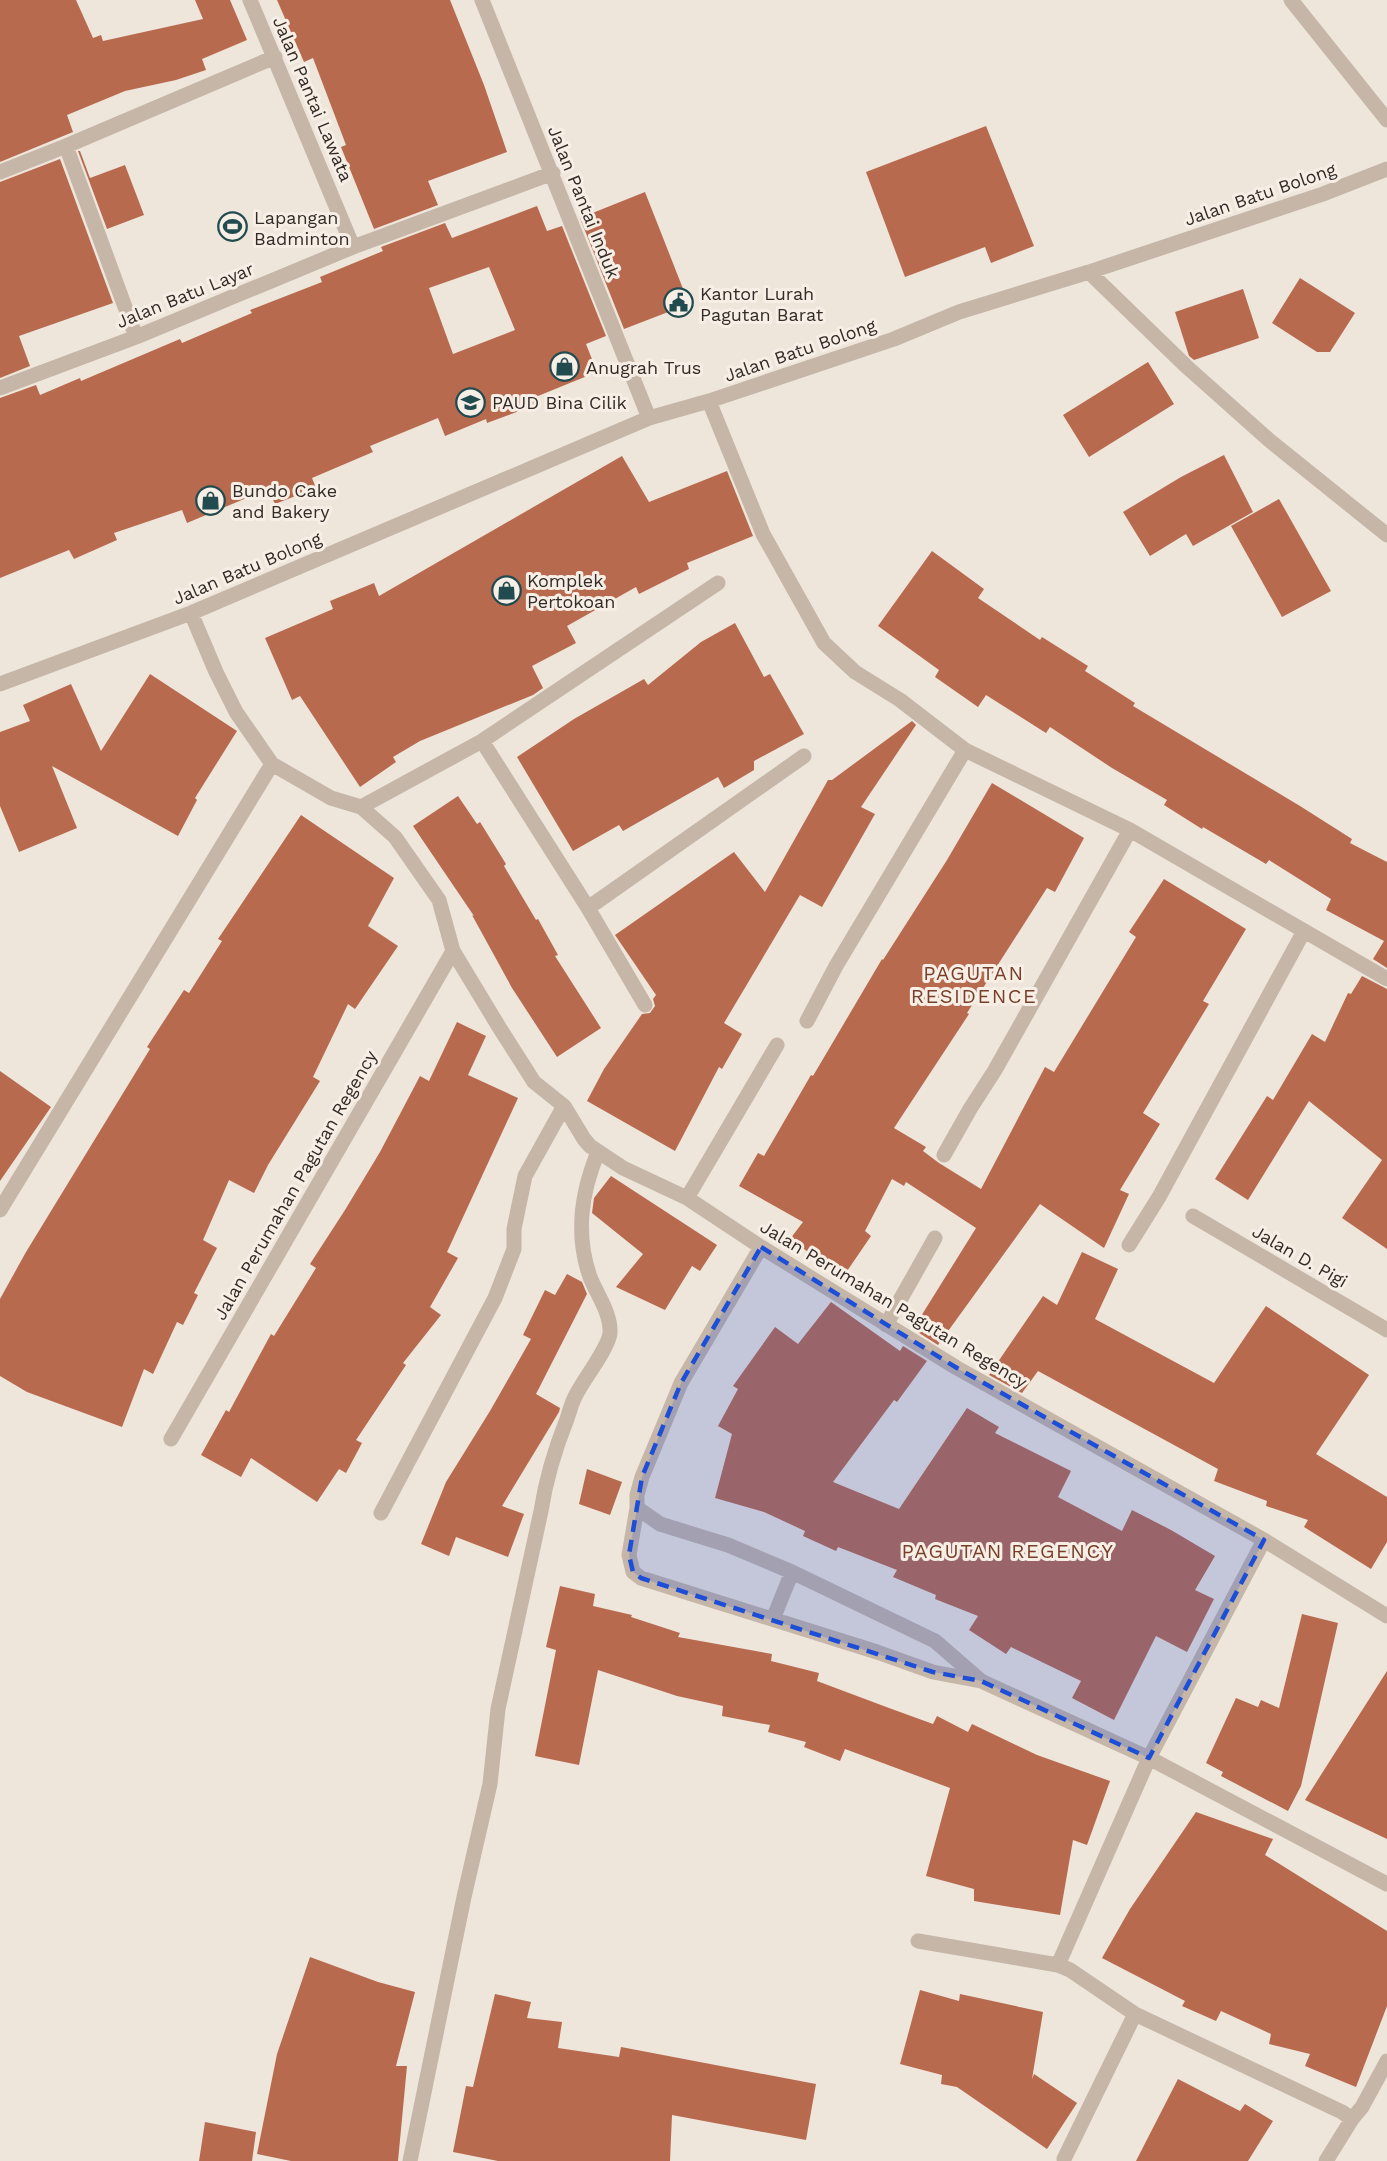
<svg xmlns="http://www.w3.org/2000/svg" width="1387" height="2161" font-family="'Work Sans',sans-serif">
	<style>
		.building { fill: #b86a4f; fill-rule: evenodd }
		.lines { fill: none; stroke-linecap: round; stroke-linejoin: round }
		.minor { stroke: #c5b6a8; stroke-width: 15 }
		.marked { fill: #1d4ed8; fill-opacity: 0.2; stroke: #1d4ed8; stroke-width: 4.5; stroke-dasharray: 12 8; stroke-linejoin: round }
		.labels { text-anchor: middle; dominant-baseline: central; stroke-width: 6; stroke-linejoin: round; paint-order: stroke }
		.street-label { font-size: 18px; fill: #332b27; stroke: #f7efe6 }
		.poi-label { font-size: 18px; fill: #332b27; stroke: #f7efe6; text-anchor: start }
		.neighbourhood-label { font-size: 20px; letter-spacing: 1.5px; fill: #783e29; stroke: #f7efe6 }
	</style>
	<rect width="100%" height="100%" fill="#eee5db"/>
	<path class="building" d="M0,0H76L93,38L101,35L103,41L203,19L195,0H230L247,40L202,59L206,70L176,80L125,91L67,115L73,132L0,162Z
		M277,0H450L484,85L507,152L428,181L438,205L374,229L341,147L346,145L313,58L304,62Z
		M986,126L1034,246L991,263L985,247L905,277L866,172Z
		M78,151H80L90,178L125,165L144,215L107,229Z
		M60,159L113,303L19,336L30,366L0,378V182Z
		M645,192L689,304L624,329L580,218Z
		M537,206L547,231L562,226L606,336L586,344L597,372L533,398L535,405L487,423L486,419L445,436L438,418L370,446L373,452L312,478L316,488L275,504L268,489L187,523L182,510L114,533L117,540L74,559L69,550L0,578V398L36,385L40,395L80,378L81,381L180,339L182,343L252,313L250,310L322,282L320,277L383,251L381,247L445,223L452,238ZM489,267L515,330L453,354L429,288Z
		M1300,278L1355,313L1330,352H1317L1272,323Z
		M1243,289L1259,338L1194,360L1189,356L1175,312Z
		M1148,362L1174,404L1089,457L1063,415Z
		M1224,455L1253,512L1193,546L1186,534L1150,556L1123,512L1181,477Z
		M622,456L649,502L727,471L753,536L687,563L689,569L639,594L636,587L567,626L576,643L532,666L543,688L533,695L420,741L393,757L396,762L360,787L300,696L292,700L265,638L333,609L330,601L374,583L379,596Z
		M1279,499L1331,591L1282,617L1231,526Z
		M932,551L984,589L978,598L1040,640L1042,637L1088,666L1085,671L1135,703L1133,706L1300,806L1352,839L1350,843L1387,862V968L1373,959L1384,941L1326,910L1331,899L1269,860L1266,864L1203,827L1202,829L1164,805L1167,800L1112,768L1050,727L1046,733L986,695L978,707L935,677L939,670L878,626Z
		M735,623L764,677L770,674L804,734L754,761V770L724,788L718,777L623,831L619,825L573,851L517,757L574,719L644,679L648,685L701,642Z
		M150,674L237,731L195,798L197,800L178,836L52,766L77,828L19,852L0,806V732L30,721L23,705L71,684L101,751Z
		M912,721L916,725L861,807L875,814L822,907L800,895L724,1023L742,1034L722,1069L719,1067L675,1151L587,1101L604,1069L642,1014L650,1013L655,1006L653,999L656,995L615,935L734,852L765,892L828,780H832Z
		M992,783L1084,838L1055,892L1047,888L967,1013L969,1014L894,1128L926,1147L923,1151L939,1163L981,1189L1045,1067L1054,1072L1136,937L1129,932L1164,879L1246,929L1203,1001L1209,1004L1143,1113L1160,1124L1120,1190L1129,1194L1104,1248L1040,1204L938,1345L913,1329L976,1228L906,1182L904,1186L892,1179L865,1231L871,1236L843,1277L790,1239L803,1222L739,1186L758,1153L764,1156L811,1075L813,1076L882,959L883,960L947,860Z
		M458,796L477,824L480,822L506,864L504,866L536,920L538,919L558,955L555,956L601,1028L557,1057L512,988L472,915L474,916L413,826Z
		M301,815L394,878L368,926L398,946L355,1009L348,1004L313,1077L320,1081L268,1165L254,1193L229,1180L203,1240L217,1248L194,1293L198,1295L183,1325L177,1322L153,1374L144,1369L122,1427L27,1392L0,1376V1299L26,1252L150,1049L147,1047L184,990L189,993L222,941L218,939Z
		M1362,976L1387,989V1249L1342,1218L1382,1160L1309,1101L1248,1200L1215,1179L1267,1096L1273,1100L1312,1034L1325,1042L1348,993L1351,994Z
		M457,1022L486,1036L468,1075L518,1098L447,1252L458,1258L430,1307L441,1315L403,1363L406,1365L356,1440L362,1443L346,1473L339,1469L317,1502L251,1458L241,1477L201,1455L226,1410L229,1412L271,1334L274,1336L316,1268L310,1264L345,1210L380,1152L420,1076L429,1081Z
		M0,1071L51,1107L0,1181Z
		M611,1176L717,1245L700,1271L692,1266L665,1310L616,1287L643,1254L592,1213L594,1198Z
		M1082,1252L1118,1269L1095,1319L1214,1383L1266,1306L1369,1375L1316,1454L1387,1497V1542L1371,1569L1304,1527L1308,1520L1266,1506L1267,1501L1214,1481L1218,1469L1038,1371L1022,1393L989,1375L1043,1296L1057,1305Z
		M567,1274L582,1282L587,1294L536,1394L560,1408L559,1412L502,1506L524,1514L508,1557L456,1537L449,1556L421,1544L446,1482L490,1411L531,1339L523,1335L545,1290L555,1295Z
		M831,1302L900,1351L903,1346L927,1361L897,1402L894,1400L833,1482L899,1509L967,1408L999,1427L995,1433L1071,1471L1058,1497L1122,1531L1132,1510L1171,1530L1215,1556L1195,1590L1214,1599L1187,1652L1156,1636L1114,1720L1072,1698L1081,1681L1011,1647L1006,1654L969,1630L978,1616L935,1599L936,1595L893,1577L897,1570L838,1547L836,1551L803,1536L805,1531L764,1512L715,1498L732,1434L718,1426L738,1389L733,1386L775,1327L798,1344Z
		M587,1469L622,1482L610,1515L579,1504Z
		M560,1586L595,1594L593,1606L632,1615L631,1617L680,1633L678,1637L772,1654L771,1661L819,1673L817,1681L889,1708L933,1724L937,1716L968,1732L972,1724L1037,1755L1110,1781L1087,1845L1073,1840L1060,1915L974,1901V1889L926,1876L950,1788L845,1749L840,1761L804,1747L806,1742L768,1732L770,1725L722,1716L723,1706L677,1696L598,1670L579,1765L535,1756L556,1650L546,1647Z
		M1302,1614L1338,1623L1301,1786L1288,1811L1221,1776L1223,1772L1206,1763L1236,1698L1258,1707L1261,1700L1279,1708Z
		M1387,1671V1839L1305,1800Z
		M1196,1812L1273,1839L1265,1855L1387,1931V2006L1356,2087L1305,2066L1310,2054L1269,2044L1271,2034L1221,2011L1216,2021L1182,2006L1185,2001L1102,1958L1130,1909Z
		M310,1957L378,1982L415,1992L396,2066H407L398,2161H291L257,2154L277,2054Z
		M920,1990L959,2001L960,1994L1043,2012L1032,2079L1034,2074L1077,2103L1047,2149L957,2087L941,2084L942,2075L900,2064Z
		M495,1994L531,2002L527,2018L562,2022L558,2048L619,2057L621,2047L816,2084L806,2140L672,2115L670,2161H498L453,2152L466,2086L473,2087Z
		M1178,2079L1240,2111L1245,2104L1273,2121L1248,2161H1136Z
		M205,2122L256,2132L252,2161H199Z"/>
	<g class="lines">
		<path class="minor" d="M250,0L353,247
			M482,0L649,418
			M1291,0L1387,120
			M66,146L136,337
			M0,172L66,146L275,57
			M1089,272L1187,367L1269,440L1387,535
			M0,388L136,337L353,247L553,173
			M709,401L763,534L824,643L855,672L900,700L965,750L1130,830L1387,979
			M191,613L216,672L236,712L272,764L331,798L361,807L395,837L439,900L453,951L499,1027L534,1082L564,1106L584,1139L590,1146L623,1168L687,1198L761,1247L957,1368L1264,1540L1387,1616
			M0,684L191,613L649,418L709,401L894,339L959,312L1089,272L1323,194L1387,169
			M482,741L588,908L645,1005
			M361,807L482,741L718,583
			M588,908L804,756
			M807,1021L836,966L965,750
			M944,1155L970,1109L995,1070L1130,830
			M687,1198L777,1045
			M0,1210L272,764
			M1193,1216L1387,1330
			M1129,1245L1159,1197L1304,931
			M761,1247L681,1383L642,1477L637,1495V1508L660,1524L728,1545L792,1572L935,1641L981,1681L1149,1758L1387,1884
			M886,1325L935,1238
			M171,1439L453,951
			M637,1508L629,1555L633,1572L641,1578L877,1652L933,1672L981,1681
			M381,1513L495,1298L514,1249V1229L525,1176L564,1106
			M1264,1540L1149,1758L1058,1965L1070,1970L1135,2014L1342,2112L1352,2119L1362,2107L1387,2061
			M773,1619L792,1572
			M918,1941L1058,1965
			M1064,2159L1135,2014
			M410,2161L464,1897L490,1784L498,1709L541,1511C546,1479 555,1449 567,1419C570,1410 572,1401 577,1393C584,1379 609,1347 610,1333C611,1313 597,1295 590,1277C575,1234 581,1193 598,1152
			M1326,2161L1352,2119"/>
	</g>
	<path class="marked" d="M761,1247L957,1368L1264,1540L1149,1758L981,1681L933,1672L641,1578L633,1572L629,1555L642,1477L681,1383Z"/>
	<defs>
		<symbol id="stadium-ring" viewBox="-11 -11 22 22"><circle r="9.5" fill="#f7efe6" stroke="#224b4f" stroke-width="1.5"/><path d="M0-5a6.5 5 0 1 0 0 10a6.5 5 0 1 0 0-10ZM-3.5-1.8h7v3.6h-7Z" fill="#224b4f"/></symbol>
		<symbol id="civic-ring" viewBox="-11 -11 22 22"><circle r="9.5" fill="#f7efe6" stroke="#224b4f" stroke-width="1.5"/><path d="M-.6-6.5H3V-4.5H.6V-3L4-1V1h2V6H-6V1h2V-1L-.6-3ZM-1.2 2.5V6h2.4V2.5Z" fill="#224b4f"/></symbol>
		<symbol id="shop-ring" viewBox="-11 -11 22 22"><circle r="9.5" fill="#f7efe6" stroke="#224b4f" stroke-width="1.5"/><path d="M-5-2.5h2.3a2.7 3.5 0 0 1 5.4 0H5L5.5 6h-11ZM-1.5-2.5h3a1.5 2.3 0 0 0-3 0Z" fill="#224b4f"/></symbol>
		<symbol id="school-ring" viewBox="-11 -11 22 22"><circle r="9.5" fill="#f7efe6" stroke="#224b4f" stroke-width="1.5"/><path d="M0-5L7-2L0 1L-7-2ZM-4 1L0 2.5L4 1V4Q0 6-4 4Z" fill="#224b4f"/></symbol>
	</defs>
	<g fill-rule="evenodd">
		<use href="#stadium-ring" x="216" y="210" width="33" height="33"/>
		<use href="#civic-ring" x="662" y="286" width="33" height="33"/>
		<use href="#shop-ring" x="548" y="350" width="33" height="33"/>
		<use href="#school-ring" x="454" y="386" width="33" height="33"/>
		<use href="#shop-ring" x="194" y="484" width="33" height="33"/>
		<use href="#shop-ring" x="490" y="574" width="33" height="33"/>
	</g>
	<g class="labels">
		<g class="street-label">
			<text transform="translate(313 99) rotate(67)">Jalan Pantai Lawata</text>
			<text transform="translate(1260 194) rotate(-19)">Jalan Batu Bolong</text>
			<text transform="translate(584 202) rotate(68)">Jalan Pantai Induk</text>
			<text transform="translate(185 295) rotate(-22)">Jalan Batu Layar</text>
			<text transform="translate(800 350) rotate(-19)">Jalan Batu Bolong</text>
			<text transform="translate(247 568) rotate(-23)">Jalan Batu Bolong</text>
			<text transform="translate(295 1185) rotate(-60)">Jalan Perumahan Pagutan Regency</text>
			<text transform="translate(1300 1256) rotate(30)">Jalan D. Pigi</text>
			<text transform="translate(894 1304) rotate(31)">Jalan Perumahan Pagutan Regency</text>
		</g>
		<g class="poi-label">
			<text x="254" y="217">Lapangan<tspan x="254" dy="21">Badminton</tspan></text>
			<text x="700" y="293">Kantor Lurah<tspan x="700" dy="21">Pagutan Barat</tspan></text>
			<text x="586" y="367">Anugrah Trus</text>
			<text x="492" y="402">PAUD Bina Cilik</text>
			<text x="232" y="490">Bundo Cake<tspan x="232" dy="21">and Bakery</tspan></text>
			<text x="527" y="580">Komplek<tspan x="527" dy="21">Pertokoan</tspan></text>
		</g>
		<g class="neighbourhood-label">
			<text x="974" y="973">PAGUTAN<tspan x="974" dy="23">RESIDENCE</tspan></text>
			<text x="1008" y="1551">PAGUTAN REGENCY</text>
		</g>
	</g>
</svg>
